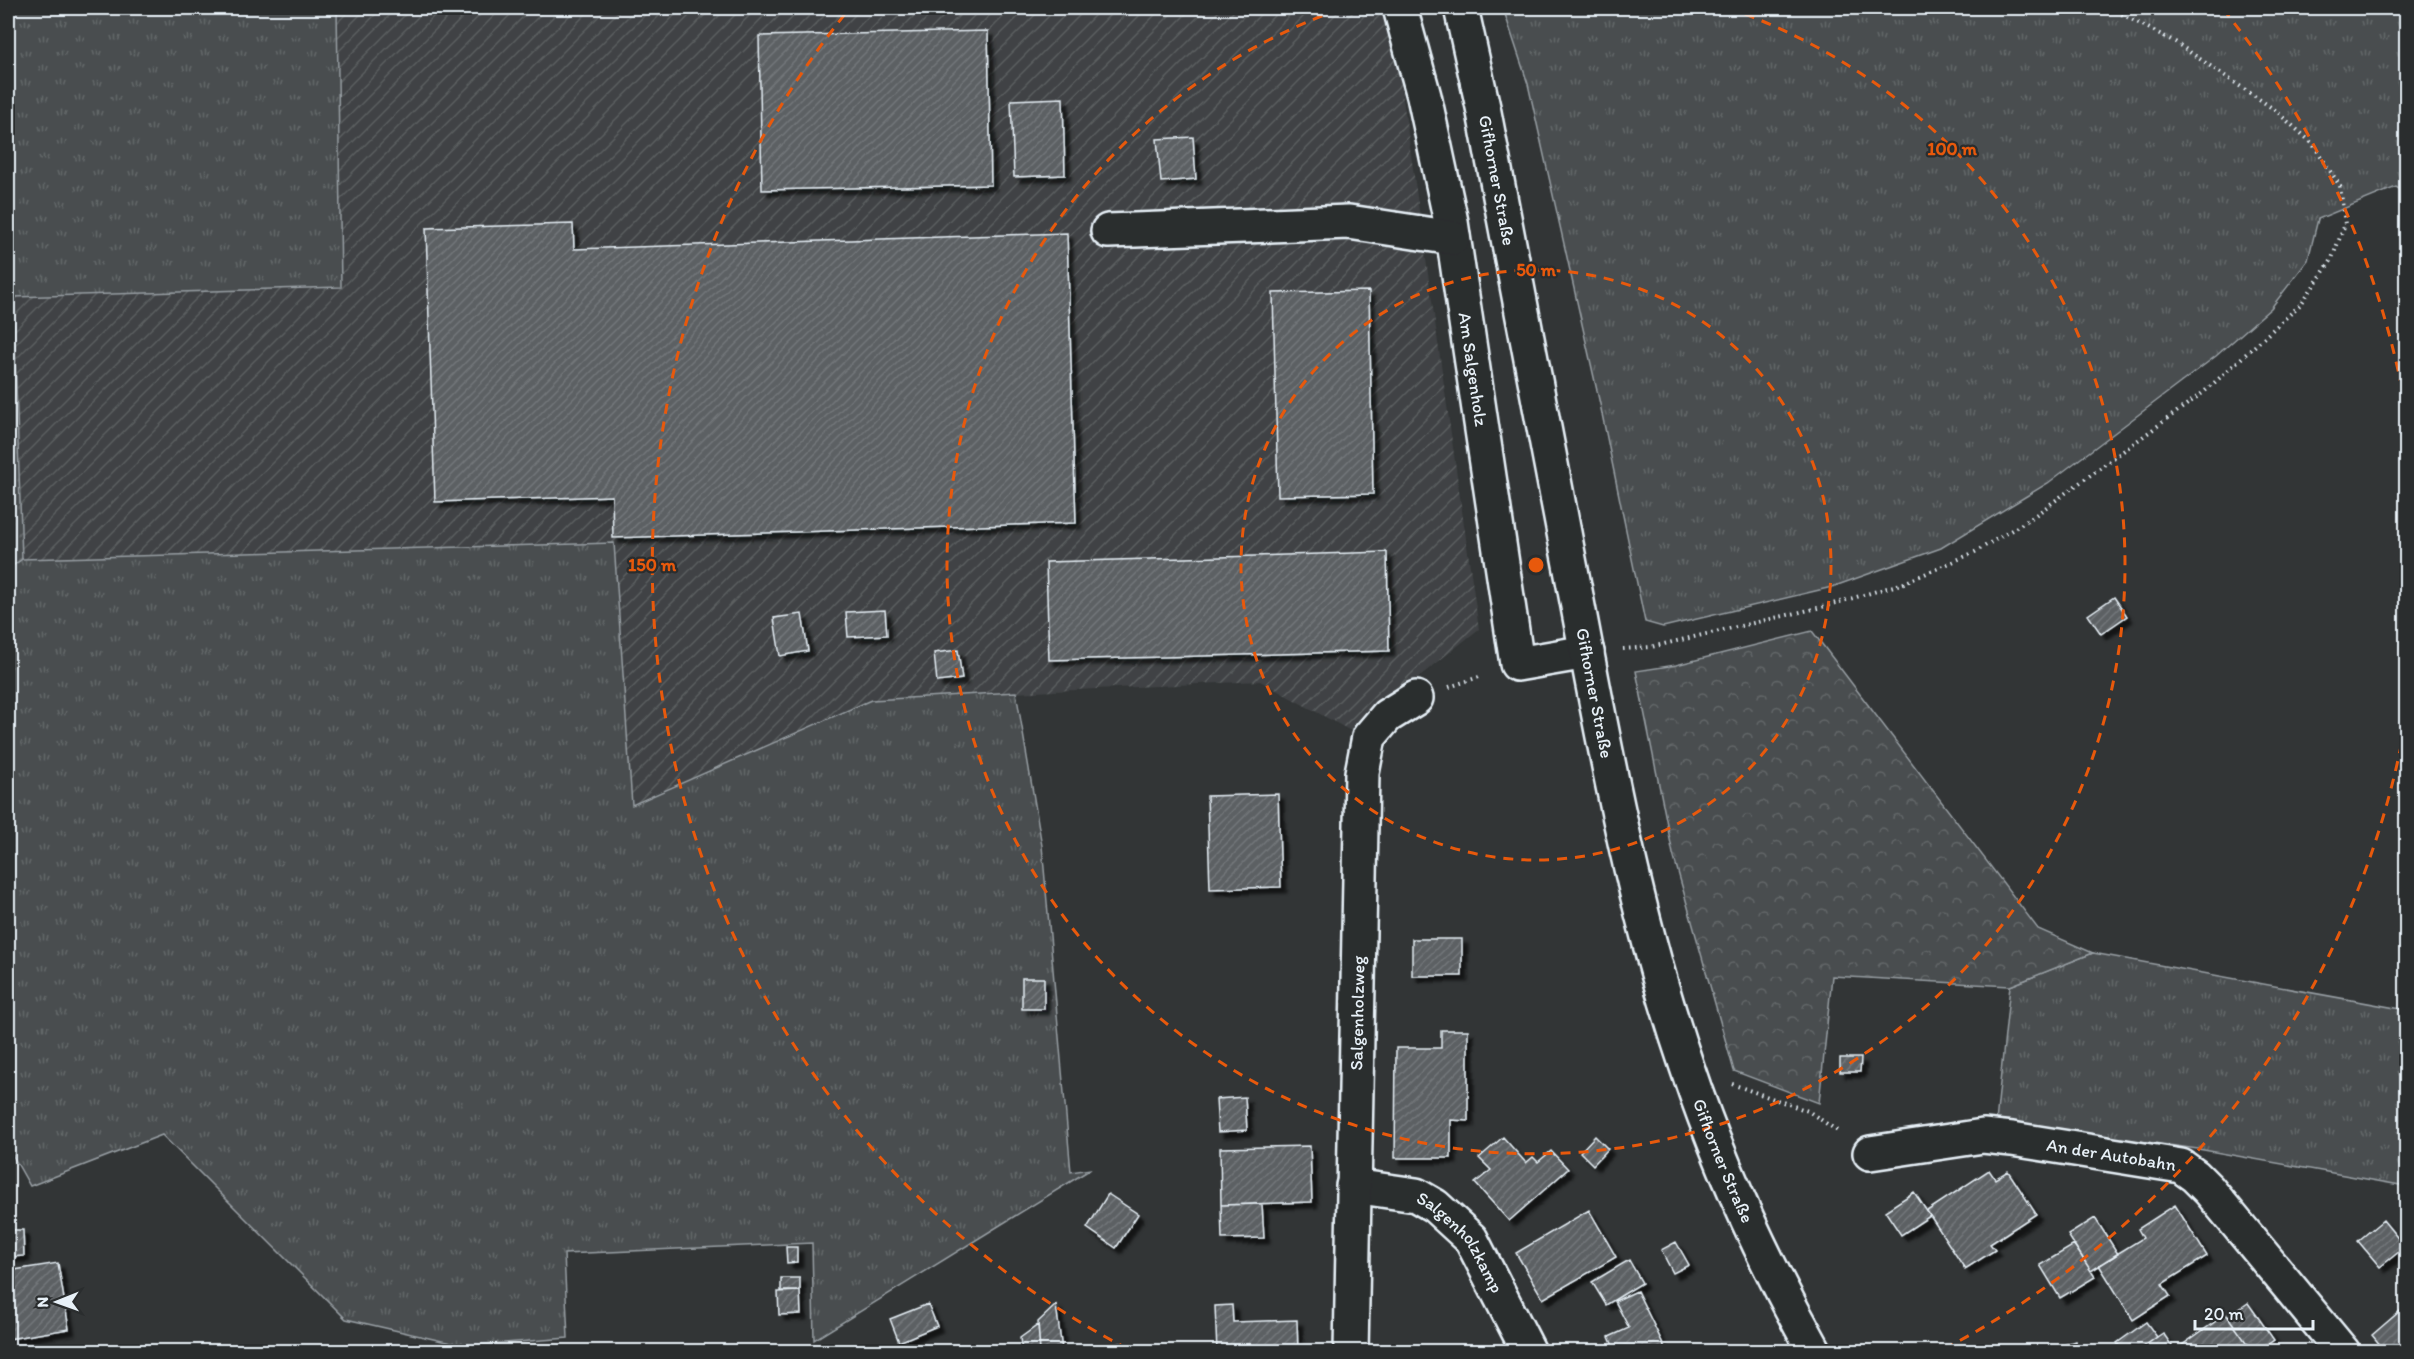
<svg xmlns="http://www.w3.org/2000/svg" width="2414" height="1359" font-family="Itim,sans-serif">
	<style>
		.industrial { fill: url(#industrial-furrows) }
		.grass { fill: url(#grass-tufts); stroke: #989fa4; stroke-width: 1.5 }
		.forest { fill: url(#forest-crowns); stroke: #989fa4; stroke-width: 1.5 }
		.building { fill: url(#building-hatch); stroke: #e8f1f8; stroke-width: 1.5; filter: url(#shadow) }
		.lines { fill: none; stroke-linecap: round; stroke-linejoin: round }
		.minor-casing { stroke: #e8f1f8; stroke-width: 38 }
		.major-casing { stroke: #e8f1f8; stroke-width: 38 }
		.path { stroke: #e8f1f8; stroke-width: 4; stroke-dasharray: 1.5 4.5; stroke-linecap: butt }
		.minor { stroke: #2a2d2e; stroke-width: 33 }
		.major { stroke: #2a2d2e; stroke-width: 33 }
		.ring { fill: none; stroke: #e8590c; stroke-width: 3; stroke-dasharray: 10 8 }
		.labels { text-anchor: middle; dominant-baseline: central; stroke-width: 4.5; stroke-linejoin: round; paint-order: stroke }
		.street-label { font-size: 18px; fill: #e8f1f8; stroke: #2a2d2e }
		.centre { fill: #e8590c; stroke: #2a2d2e; stroke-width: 3 }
		.ring-label { font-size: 18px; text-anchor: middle; font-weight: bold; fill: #e8590c; stroke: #2a2d2e; stroke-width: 4.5; stroke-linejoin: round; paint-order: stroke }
	</style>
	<defs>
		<pattern id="industrial-furrows" width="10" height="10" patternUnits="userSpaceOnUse" patternTransform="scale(1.5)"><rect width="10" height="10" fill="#3f4244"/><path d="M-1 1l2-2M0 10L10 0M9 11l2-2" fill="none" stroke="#5b5e60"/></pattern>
		<pattern id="grass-tufts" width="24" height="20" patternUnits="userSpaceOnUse" patternTransform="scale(1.5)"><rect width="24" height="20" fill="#494d4f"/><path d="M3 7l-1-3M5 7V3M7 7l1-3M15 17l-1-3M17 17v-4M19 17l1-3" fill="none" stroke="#636769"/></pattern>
		<pattern id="forest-crowns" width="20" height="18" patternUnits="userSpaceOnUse" patternTransform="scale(1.5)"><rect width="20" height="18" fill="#494d4f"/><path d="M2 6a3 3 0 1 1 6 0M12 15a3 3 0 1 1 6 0" fill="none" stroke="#636769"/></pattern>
		<pattern id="building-hatch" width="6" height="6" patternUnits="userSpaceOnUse" patternTransform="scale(1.5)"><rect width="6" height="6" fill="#5c6063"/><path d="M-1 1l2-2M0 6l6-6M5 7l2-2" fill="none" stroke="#73777a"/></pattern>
		<filter id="shadow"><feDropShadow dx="5.5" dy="5.5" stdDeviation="1.5" flood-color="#0009"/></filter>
	</defs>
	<rect width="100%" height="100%" fill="#323536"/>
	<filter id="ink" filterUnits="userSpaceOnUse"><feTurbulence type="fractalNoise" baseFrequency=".0167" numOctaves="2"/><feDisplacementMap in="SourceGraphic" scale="12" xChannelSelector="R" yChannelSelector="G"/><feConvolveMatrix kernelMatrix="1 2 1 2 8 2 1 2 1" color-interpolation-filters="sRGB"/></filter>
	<g filter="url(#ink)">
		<path class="industrial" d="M337,8H1390L1479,629L1351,731L1260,681L871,700L632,806L614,544L22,559L13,297L341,287Z"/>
		<path class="grass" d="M8,8H337L341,287L13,297L8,244Z
			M1503,8H2406V193L2396,187L2318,219L2308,260L2271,308L2216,356L2048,483L1941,548L1832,587L1663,627L1645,622L1600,404L1528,84Z
			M614,543L632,805L871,700L1016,692L1042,846L1071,1172L1091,1169L814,1340L812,1243L564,1254L568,1338L464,1346L346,1319L162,1135L30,1186L8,1147V569L22,559Z
			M2093,953L2406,1010V1186L2198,1149L1996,1122L2010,986Z"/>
		<path class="forest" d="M8,244L13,297L22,559L8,569Z
			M1812,631L2038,929L2093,953L2010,986L1832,976L1819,1103L1734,1071L1673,854L1636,671L1676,665Z"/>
		<path class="building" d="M988,31L991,185L762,190L759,36Z
			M1063,98L1065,175L1014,177L1011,100Z
			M1193,137L1196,179L1161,182L1157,139Z
			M573,224L574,249L1067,233L1076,523L613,538L612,496L435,502L426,228Z
			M1369,291L1373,494L1278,496L1273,293Z
			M1387,552L1389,651L1049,660L1046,562Z
			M2114,597L2127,616L2101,634L2088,615Z
			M885,610L887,635L848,637L846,612Z
			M802,614L808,651L780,656L774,618Z
			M958,650L962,679L937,682L934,653Z
			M1278,794L1281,887L1210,889L1207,796Z
			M1412,939H1462V976H1412Z
			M1022,978H1044V1009H1022Z
			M1441,1030H1468V1121L1451,1120V1158H1395L1396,1048H1441Z
			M1840,1058H1861L1860,1072H1840Z
			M1245,1097L1247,1130L1218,1132L1216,1099Z
			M1595,1136L1608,1149L1593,1165L1580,1152Z
			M1503,1137L1526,1163L1533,1157L1538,1162L1551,1151L1568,1169L1509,1221L1475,1183L1491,1170L1479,1158Z
			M1310,1146L1312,1202L1221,1205L1220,1148Z
			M1989,1170L1995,1179L2008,1171L2036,1214L1990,1244L1995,1250L1965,1269L1927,1211Z
			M1914,1192L1930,1216L1901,1235L1885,1211Z
			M1108,1194L1138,1214L1116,1248L1087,1228Z
			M1262,1204L1264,1238L1222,1239L1221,1205Z
			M2175,1205L2207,1256L2162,1284L2170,1296L2133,1320L2099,1265L2143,1238L2138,1229Z
			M1589,1210L1616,1257L1543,1299L1516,1253Z
			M2095,1218L2118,1254L2091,1271L2068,1235Z
			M2383,1220L2405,1247L2380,1267L2358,1241Z
			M8,1230H23L24,1256L8,1257Z
			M1676,1242L1689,1265L1673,1273L1661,1250Z
			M2074,1245L2095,1277L2060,1298L2040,1265Z
			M786,1247H797V1262L787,1263Z
			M1629,1260L1642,1283L1606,1305L1592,1282Z
			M58,1263L69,1329L8,1339V1271Z
			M781,1278H800V1291H781Z
			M800,1291L801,1314L779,1315L778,1292Z
			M1637,1291L1667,1352H1603L1613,1346L1609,1337L1629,1328L1615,1301Z
			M2248,1303L2274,1340L2257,1352H2253L2228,1317Z
			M928,1304L937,1326L899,1342L890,1319Z
			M1056,1305L1062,1350L1040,1352L1038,1322Z
			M1232,1305L1233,1322L1297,1320L1298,1352H1217L1215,1306Z
			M2406,1306V1352H2386L2372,1335Z
			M2226,1314L2253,1352H2176L2175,1350Z
			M2146,1322L2157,1337L2136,1352H2123L2117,1343Z
			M1038,1325L1040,1352H1022L1020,1338Z
			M2163,1333L2176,1352H2136L2157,1337Z
			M2075,1341L2079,1352H2056L2055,1348Z
			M1121,1343L1122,1352H1054Z"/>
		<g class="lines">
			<defs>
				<g id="minor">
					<path id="s1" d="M1400,8L1424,96L1451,222L1517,664L1587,652"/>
					<path d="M1108,231L1349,222L1453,238"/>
					<path id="s2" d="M1870,1153L1983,1136L2012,1139L2181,1166L2195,1176L2209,1190L2343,1352"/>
					<path id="s3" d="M1353,1186L1416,1195L1435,1206L1471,1239L1529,1352"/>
					<path id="s4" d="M1351,1352L1362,773L1369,737L1387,716L1416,698"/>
				</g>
				<g id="major">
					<path id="s5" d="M1461,8L1483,107C1513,265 1543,422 1573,580C1604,744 1633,909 1687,1067C1720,1166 1764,1261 1815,1352"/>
				</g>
			</defs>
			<use href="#minor" class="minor-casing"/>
			<use href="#major" class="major-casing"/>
			<path class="path" d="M1623,649L1651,647L1826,606L1904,583L1975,552L2030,519L2204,392L2301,304L2331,261L2345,224L2340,186L2312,143L2275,110L2175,42L2110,8
				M1449,687L1482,676
				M1732,1084L1808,1111L1839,1132"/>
			<use href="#minor" class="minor"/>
			<use href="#major" class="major"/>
		</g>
	</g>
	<g class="ring">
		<circle cx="1536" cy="565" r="295"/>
		<path d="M1728 8A589 589 0 1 1 1344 8"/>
		<path d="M2405 726A884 884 0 0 1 1944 1349M1128 1349A884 884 0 0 1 849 9M2223 9A884 884 0 0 1 2405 404"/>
	</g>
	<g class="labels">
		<g class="street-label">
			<text stroke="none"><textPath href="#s5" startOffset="176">Gifhorner Straße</textPath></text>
			<text stroke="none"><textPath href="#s1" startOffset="369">Am Salgenholz</textPath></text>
			<text stroke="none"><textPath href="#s5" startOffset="698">Gifhorner Straße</textPath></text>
			<text stroke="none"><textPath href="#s4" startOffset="339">Salgenholzweg</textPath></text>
			<text stroke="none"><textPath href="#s2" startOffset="244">An der Autobahn</textPath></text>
			<text stroke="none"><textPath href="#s5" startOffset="1184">Gifhorner Straße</textPath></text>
			<text stroke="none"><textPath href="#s3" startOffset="130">Salgenholzkamp</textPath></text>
		</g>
	</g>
	<circle cx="1536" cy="565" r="9" class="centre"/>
	<g class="ring-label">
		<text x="1952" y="155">100 m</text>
		<text x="1536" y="276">50 m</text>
		<text x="652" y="571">150 m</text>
	</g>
	<rect width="2414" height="1359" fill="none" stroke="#2a2d2e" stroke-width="30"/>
	<rect x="15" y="15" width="2384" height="1329" fill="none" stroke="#e8f1f8" stroke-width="2" filter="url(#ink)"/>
	<g transform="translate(57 1302) rotate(269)" stroke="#2a2d2e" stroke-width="4.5" paint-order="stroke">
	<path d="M0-4.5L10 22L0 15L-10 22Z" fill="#e8f1f8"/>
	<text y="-9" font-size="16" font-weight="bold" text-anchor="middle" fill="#e8f1f8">N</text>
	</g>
	<path d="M2195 1320v9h118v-9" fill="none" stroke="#e8f1f8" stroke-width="3"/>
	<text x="2204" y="1320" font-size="18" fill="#e8f1f8" stroke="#2a2d2e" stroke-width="4.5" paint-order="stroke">20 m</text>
</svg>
